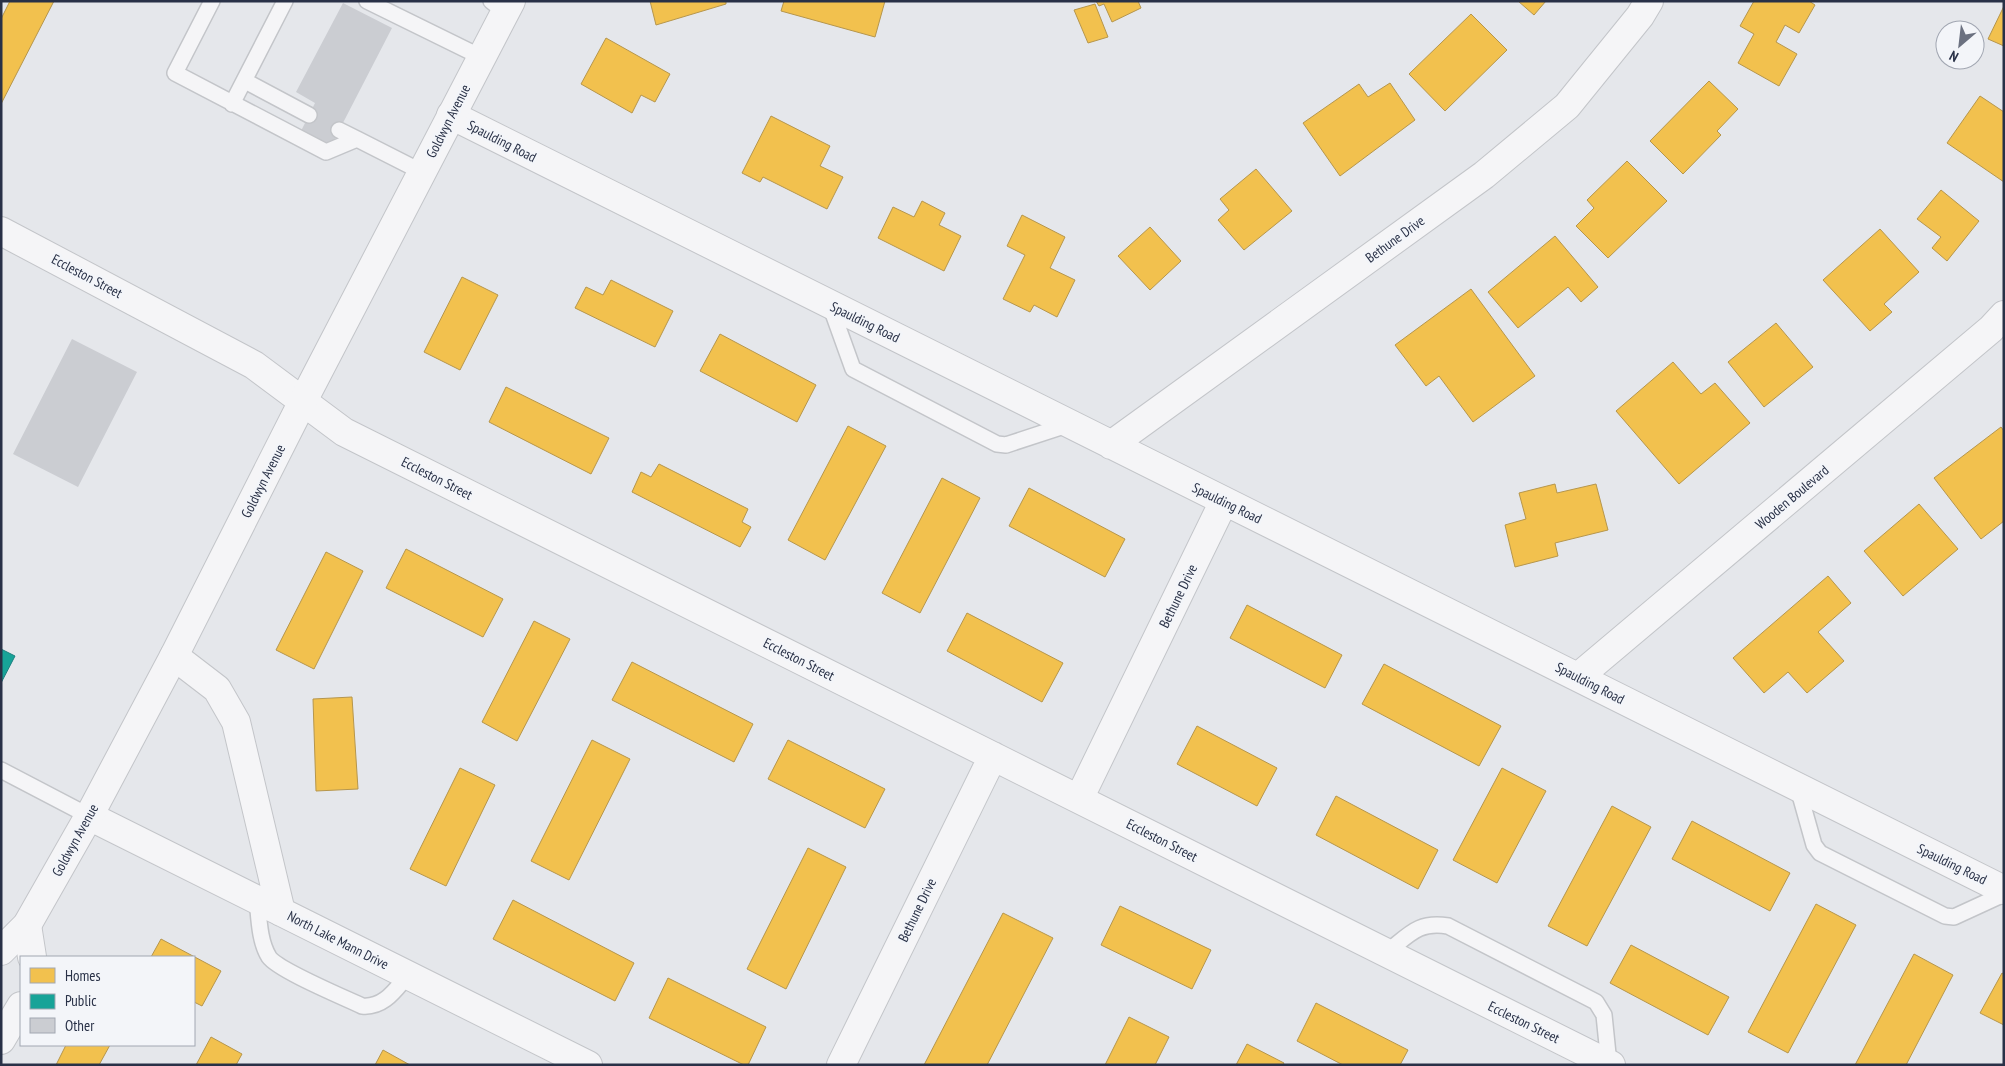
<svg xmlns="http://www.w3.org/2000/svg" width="2005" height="1066" font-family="'PT Sans Narrow',sans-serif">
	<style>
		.homes { fill: #f2c14e; stroke: #b6964c }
		.public { fill: #17a398; stroke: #1c8180 }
		.building { fill: #cbcdd2 }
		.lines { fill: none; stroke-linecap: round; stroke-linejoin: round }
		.service-casing { stroke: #c3c5c9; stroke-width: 18 }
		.minor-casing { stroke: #c3c5c9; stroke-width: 30 }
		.tertiary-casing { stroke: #c3c5c9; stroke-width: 30 }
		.service { stroke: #f5f5f7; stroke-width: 15 }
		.minor { stroke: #f5f5f7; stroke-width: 28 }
		.tertiary { stroke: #f5f5f7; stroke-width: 28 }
		.labels { text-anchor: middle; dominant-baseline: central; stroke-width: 5; stroke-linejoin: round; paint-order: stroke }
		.street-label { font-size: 14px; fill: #293147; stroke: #f3f5f9 }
	</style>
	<rect width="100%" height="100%" fill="#e5e7eb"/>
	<path class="homes" d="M10,1H54L1,104V19Z
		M650,1H726V4L656,25Z
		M784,1H885L875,37L781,11Z
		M1096,1H1138L1141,8L1112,22L1104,4L1099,6Z
		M1518,1H1546L1534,15Z
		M1754,1H1809L1815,5L1799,33L1785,25L1776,42L1797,54L1779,86L1738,63L1754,34L1740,26Z
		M1095,4L1108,37L1088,43L1074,10Z
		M2004,6V46L1988,39Z
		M1471,14L1507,50L1445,111L1409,74Z
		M606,38L670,74L655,102L641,95L632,113L581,84Z
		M1709,81L1738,109L1717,131L1721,135L1683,174L1650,141Z
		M1390,83L1415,120L1340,176L1303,123L1359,84L1368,97Z
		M1980,96L2004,112V182L1947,143Z
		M771,116L830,146L820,166L843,177L827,209L763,177L760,182L742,173Z
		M1627,161L1667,201L1608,258L1576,226L1594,208L1587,200Z
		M1256,169L1292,211L1244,250L1218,220L1229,210L1220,199Z
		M1941,190L1979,221L1947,261L1932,248L1941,237L1917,219Z
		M922,201L945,213L939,225L961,236L944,271L878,238L893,207L914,217Z
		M1022,215L1065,237L1050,268L1075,280L1057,317L1034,305L1030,312L1003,299L1025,255L1007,246Z
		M1150,227L1181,261L1150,290L1118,256Z
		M1880,229L1919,272L1884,304L1892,312L1870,331L1823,280Z
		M1555,236L1598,287L1581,302L1568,287L1518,328L1488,292Z
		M462,277L498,295L460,370L424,352Z
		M611,280L673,311L655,347L575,308L586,287L603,295Z
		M1471,289L1535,376L1473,422L1439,376L1426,386L1395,345Z
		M1776,323L1813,367L1764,407L1728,362Z
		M720,334L816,385L797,422L700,371Z
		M1673,362L1701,394L1715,383L1750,423L1679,484L1616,411Z
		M506,387L609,438L591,474L489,422Z
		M848,426L886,446L825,560L788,540Z
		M2001,427L2004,431V521L1981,539L1934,478Z
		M659,464L748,509L742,522L751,527L740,547L632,492L641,472L651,477Z
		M942,478L980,498L920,613L882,593Z
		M1555,484L1557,493L1596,484L1608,530L1555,543L1558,556L1515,567L1505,525L1526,519L1519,493Z
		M1029,488L1125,539L1105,577L1009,526Z
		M1919,504L1958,549L1903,596L1864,551Z
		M406,549L503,599L483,637L386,588Z
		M326,552L363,571L314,669L276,650Z
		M1828,576L1851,603L1818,632L1844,661L1807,693L1788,672L1764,693L1733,658Z
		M1247,605L1342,655L1325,688L1230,638Z
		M967,613L1063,663L1042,702L947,651Z
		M534,621L570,639L517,741L482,722Z
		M632,662L753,724L734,762L612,700Z
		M1384,664L1501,726L1479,766L1362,704Z
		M352,697L358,789L316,791L313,699Z
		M1197,726L1277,768L1257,806L1177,764Z
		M592,740L630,759L569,880L531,861Z
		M788,740L885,789L865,828L768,779Z
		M460,768L495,785L446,886L410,869Z
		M1502,768L1546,791L1497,883L1453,860Z
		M1336,796L1438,850L1418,889L1316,835Z
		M1612,806L1651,827L1587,946L1548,926Z
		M1692,821L1790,873L1770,911L1672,859Z
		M808,848L846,867L786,989L747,969Z
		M513,900L634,963L615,1001L493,939Z
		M1816,904L1856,925L1788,1053L1748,1032Z
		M1120,906L1211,950L1192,989L1101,945Z
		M1003,913L1053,938L987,1065H924Z
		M161,939L221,971L202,1006L194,1002V957H151Z
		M1631,945L1729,997L1708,1035L1610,983Z
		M1914,954L1953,975L1906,1065H1855Z
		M2002,973L2004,974V1025L1980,1013Z
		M668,978L766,1027L748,1065H744L649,1018Z
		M1316,1003L1408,1050L1400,1065H1343L1297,1041Z
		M1129,1017L1169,1037L1155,1065H1105Z
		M211,1037L242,1054L236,1065H196Z
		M1247,1044L1284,1063L1283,1065H1236Z
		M66,1045H110L99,1065H56Z
		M383,1050L410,1065H375Z"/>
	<path class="public" d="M1,649L15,656L1,683Z"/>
	<path class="building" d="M343,3L392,28L330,148L300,133L315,103L296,92Z
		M72,339L137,372L78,487L13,454Z"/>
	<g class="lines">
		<defs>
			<path id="service" d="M212,1L175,73L326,152L357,139L422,172
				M367,1L481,57
				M491,1L505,12
				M245,81L309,115
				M232,104L285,1
				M339,130L357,139
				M830,305L853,369L997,444L1006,445L1070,424
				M1,770L89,816
				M1798,788L1814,845L1820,853L1945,916L1954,917L2004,894
				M257,899C259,917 259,941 269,957C278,970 343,997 362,1006C384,1008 395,990 408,975
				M1386,953C1409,935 1418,921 1448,926L1596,1002L1604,1015L1609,1064"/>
			<path id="minor" d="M451,115L2004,890
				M1,231L254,365L344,432L1611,1065
				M1111,445L1484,175L1567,106L1640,16L1649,1
				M174,656L217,689L236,722L281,912
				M1578,677L1991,329L2004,315
				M1079,799L1224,501
				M89,816L588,1065
				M27,925L32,957
				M1,1040L21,1006
				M841,1065L993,756"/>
			<path id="tertiary" d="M1,951L27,925L89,816L174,656L303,401L511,1"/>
		</defs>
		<use href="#service" class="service-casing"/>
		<use href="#minor" class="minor-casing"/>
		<use href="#tertiary" class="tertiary-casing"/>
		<use href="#service" class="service"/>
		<use href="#minor" class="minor"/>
		<use href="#tertiary" class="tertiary"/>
	</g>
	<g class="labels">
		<g class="street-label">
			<text transform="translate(448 121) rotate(-63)">Goldwyn Avenue</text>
			<text transform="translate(502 141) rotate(27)">Spaulding Road</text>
			<text transform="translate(1395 239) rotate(-36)">Bethune Drive</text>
			<text transform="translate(87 276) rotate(28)">Eccleston Street</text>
			<text transform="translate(865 322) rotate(26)">Spaulding Road</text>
			<text transform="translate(437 478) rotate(27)">Eccleston Street</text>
			<text transform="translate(263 481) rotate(-63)">Goldwyn Avenue</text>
			<text transform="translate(1792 497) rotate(-40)">Wooden Boulevard</text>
			<text transform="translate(1227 503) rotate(26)">Spaulding Road</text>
			<text transform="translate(1178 596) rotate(-64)">Bethune Drive</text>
			<text transform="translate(799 659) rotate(27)">Eccleston Street</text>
			<text transform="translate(1590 683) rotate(27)">Spaulding Road</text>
			<text transform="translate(75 840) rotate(-61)">Goldwyn Avenue</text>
			<text transform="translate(1162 840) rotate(27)">Eccleston Street</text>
			<text transform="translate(1952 864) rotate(26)">Spaulding Road</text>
			<text transform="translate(917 910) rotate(-64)">Bethune Drive</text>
			<text transform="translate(338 940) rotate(27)">North Lake Mann Drive</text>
			<text transform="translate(1524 1022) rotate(26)">Eccleston Street</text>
		</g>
	</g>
	<rect width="2005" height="1066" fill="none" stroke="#293147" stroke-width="5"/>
	<rect x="20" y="956" width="175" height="90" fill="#f3f5f9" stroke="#a2a7b2"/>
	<rect x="30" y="968" width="25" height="15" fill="#f2c14e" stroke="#a2a7b2"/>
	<text x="65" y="981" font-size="15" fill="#293147">Homes</text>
	<rect x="30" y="994" width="25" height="15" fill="#17a398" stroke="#a2a7b2"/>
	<text x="65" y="1006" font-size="15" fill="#293147">Public</text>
	<rect x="30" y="1018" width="25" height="15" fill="#cbcdd2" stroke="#a2a7b2"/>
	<text x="65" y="1031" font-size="15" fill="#293147">Other</text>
	<g transform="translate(1960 45) rotate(208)"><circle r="24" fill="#f3f5f9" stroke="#a2a7b2"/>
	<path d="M0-4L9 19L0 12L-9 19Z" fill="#6b7180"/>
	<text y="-8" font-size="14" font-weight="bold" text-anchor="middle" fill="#293147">N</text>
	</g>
</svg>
